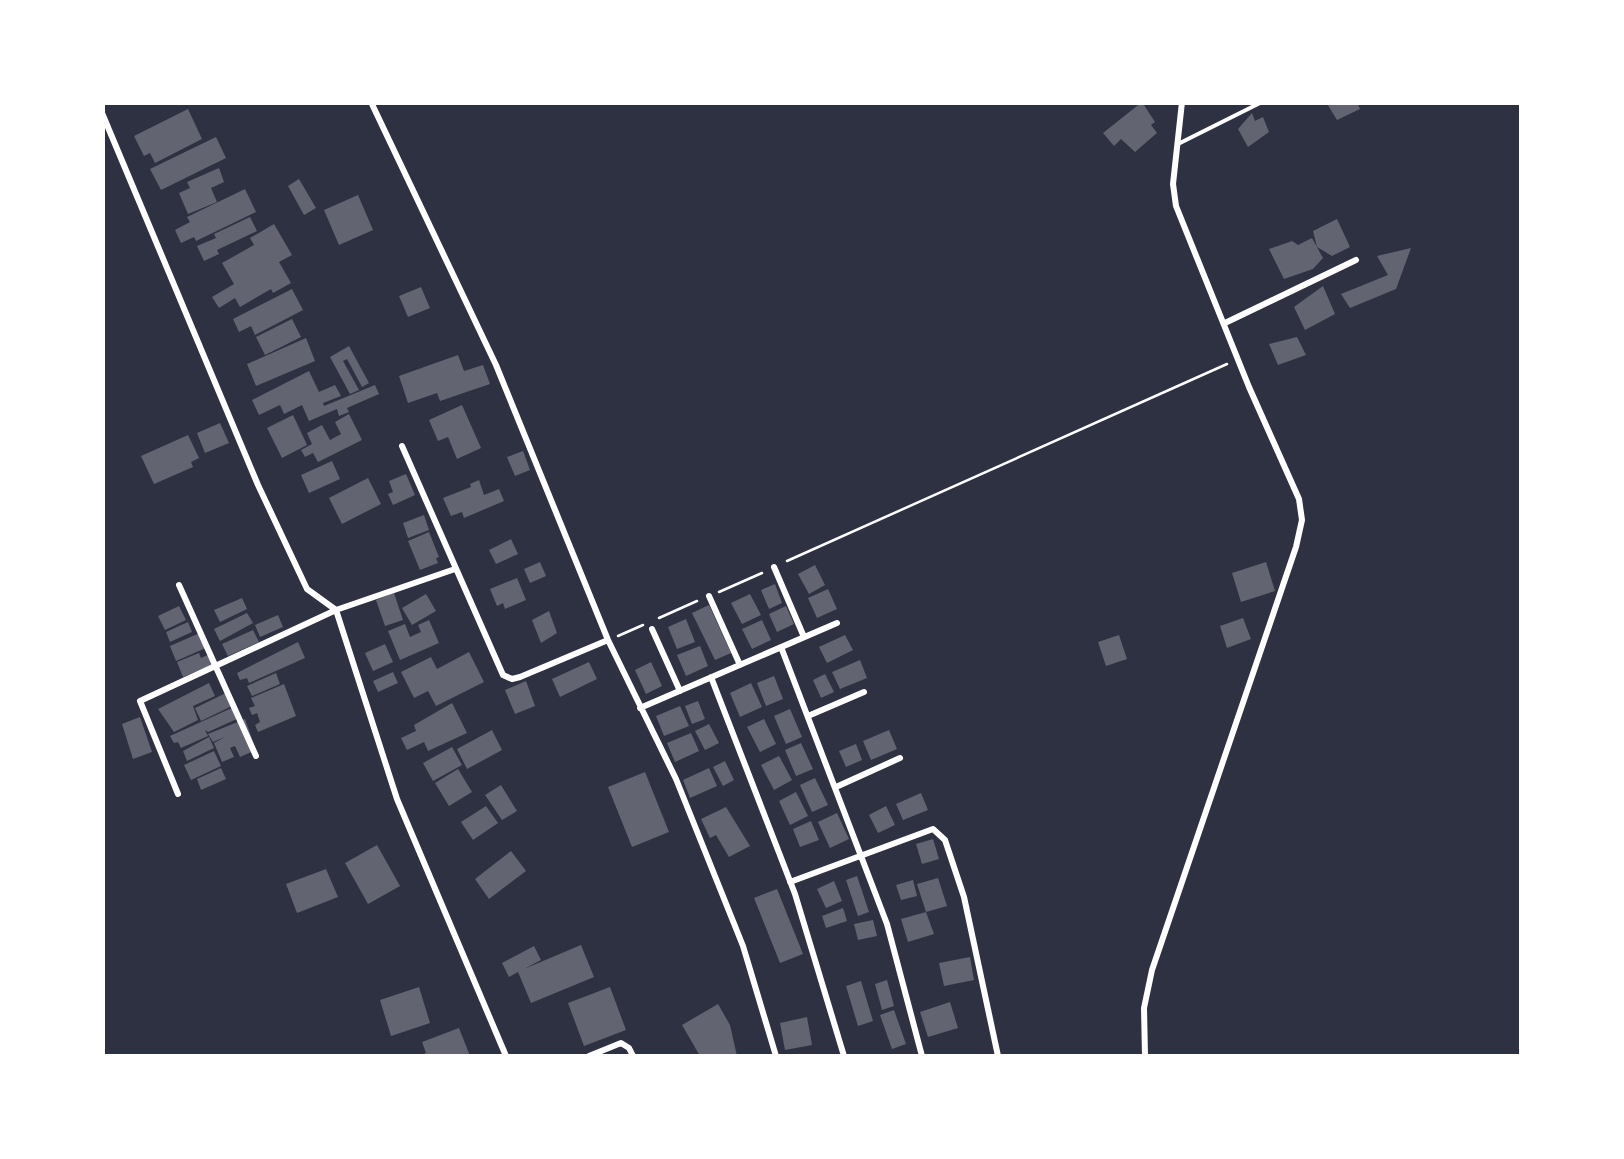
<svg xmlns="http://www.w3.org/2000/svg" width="1624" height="1159" font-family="'Sofia Sans Condensed',sans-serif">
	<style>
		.building { fill: #626471 }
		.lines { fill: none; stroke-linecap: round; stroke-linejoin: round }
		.path { stroke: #fff; stroke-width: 2.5 }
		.service { stroke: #fff; stroke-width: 4 }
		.minor { stroke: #fff; stroke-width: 6 }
	</style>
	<rect width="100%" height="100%" fill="#2d3142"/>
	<path class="building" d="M1142,102L1155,122L1151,125L1157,133L1135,152L1121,139L1114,146L1103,133Z
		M1326,102H1357L1360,109L1337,120Z
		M188,109L202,139L155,163L150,153L144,156L134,136Z
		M1252,113L1255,121L1263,117L1269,132L1248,147L1238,129Z
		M216,137L226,158L161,190L150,169Z
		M219,168L224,182L211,188L217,202L188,214L179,193L190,188L187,182Z
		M299,179L316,208L304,215L288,186Z
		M245,189L256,212L196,241L194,237L181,243L175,230L190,222L187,217Z
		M358,195L373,230L339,245L324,210Z
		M250,217L257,231L217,250L219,254L204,261L197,246L216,238L214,234Z
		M1337,219L1350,247L1332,256L1317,247L1313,231Z
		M274,224L292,255L279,262L291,283L273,293L271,289L240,307L235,298L219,308L212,297L234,284L222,263L254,245L250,238Z
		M1312,238L1323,258L1313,269L1284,279L1269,249L1292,241L1298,245Z
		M1411,248L1396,289L1350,308L1341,294L1388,275L1377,256Z
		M1323,286L1335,314L1305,330L1294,307Z
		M421,287L430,308L408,317L399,296Z
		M292,289L303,310L255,335L251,326L239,332L233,319Z
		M292,319L301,337L265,355L256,337Z
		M1297,337L1306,355L1278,365L1269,344Z
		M306,338L315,361L256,386L247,364Z
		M349,346L369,383L362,387L347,359L343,361L359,390L350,394L330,357Z
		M458,355L464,371L483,365L490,384L440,401L437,393L408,403L399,376Z
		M309,371L319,392L335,385L341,396L323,403L324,406L375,385L379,394L347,408L349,412L339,416L337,409L309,421L302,405L284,414L280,405L259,415L252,400Z
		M462,405L481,448L457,459L448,437L438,441L429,420Z
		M349,414L362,440L318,462L313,453L305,457L301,450L312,444L307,433L322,425L330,440L341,434L335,422Z
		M293,415L307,445L282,458L267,428Z
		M220,423L229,443L205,453L197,433Z
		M188,435L199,458L191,462L193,467L154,484L141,456Z
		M523,451L530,470L515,476L507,457Z
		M332,461L340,479L309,493L301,475Z
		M406,474L415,495L393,505L388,494L393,492L389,481Z
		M368,478L381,504L342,524L329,498Z
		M479,480L484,495L499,489L504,501L464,518L462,512L451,516L443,498L471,487L470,484Z
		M424,515L429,530L408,538L403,523Z
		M429,532L439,557L436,558L438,563L420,570L408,541Z
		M511,539L518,554L496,564L489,550Z
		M540,562L546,576L530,583L524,569Z
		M1266,562L1275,591L1241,602L1232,573Z
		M815,565L825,585L809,594L798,574Z
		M517,578L526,600L505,609L503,603L497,606L490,589Z
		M775,584L782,603L769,609L761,590Z
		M828,589L837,609L817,618L808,598Z
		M394,593L403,620L385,626L376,600Z
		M426,594L436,611L412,625L402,608Z
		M750,594L761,615L742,624L731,603Z
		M242,598L247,609L220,622L214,610Z
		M709,605L731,653L715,660L692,613Z
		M179,606L186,620L165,630L158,616Z
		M786,606L794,624L777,632L769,614Z
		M549,611L557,633L541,643L532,620Z
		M247,613L253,623L220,641L214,629Z
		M278,615L283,627L260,637L255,625Z
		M1243,618L1251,639L1227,648L1220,626Z
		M686,619L695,642L677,649L668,627Z
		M429,620L439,643L400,660L388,631L405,624L410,637L421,632L418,625Z
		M762,620L771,640L752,649L742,629Z
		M188,622L192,632L170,642L166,632Z
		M253,630L259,642L228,656L222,644Z
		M202,632L208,647L176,661L170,646Z
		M845,635L853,650L827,663L819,647Z
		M1119,635L1127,659L1106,666L1098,642Z
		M298,642L305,658L249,683L247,678L240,680L237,673Z
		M385,644L393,662L373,671L365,653Z
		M700,646L708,666L686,676L677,655Z
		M469,652L484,682L436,706L428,691L414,698L401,672L431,657L437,669Z
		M199,653L201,658L212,653L216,663L183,677L177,662Z
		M860,660L867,678L840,689L832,672Z
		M589,662L597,679L560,697L552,679Z
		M651,662L662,686L646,694L635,670Z
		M393,672L398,683L378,692L373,681Z
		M276,673L280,684L252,696L247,686Z
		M825,674L834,692L821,698L813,680Z
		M774,676L783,699L766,706L757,683Z
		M526,681L535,706L515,714L505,690Z
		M209,683L215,696L193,706L198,720L174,732L158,709Z
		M751,683L762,707L740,717L730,693Z
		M284,684L296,716L258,732L255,725L260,722L257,713L252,715L249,708L255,706L251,698Z
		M228,692L234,705L201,721L195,708Z
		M698,701L705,719L692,724L685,706Z
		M452,703L467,733L428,751L424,742L407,750L401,738L416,731L414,725Z
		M680,706L689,726L664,736L656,716Z
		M234,707L239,718L208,732L205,730L208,736L181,748L178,742L174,743L170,736Z
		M790,709L802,737L786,744L774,716Z
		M140,717L152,752L133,759L122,724Z
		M245,719L256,750L240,757L235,746L230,748L234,757L222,762L214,743L225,737L213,742L208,734Z
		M764,719L776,744L760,752L747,727Z
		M709,724L719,743L705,750L695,731Z
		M492,730L502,750L467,769L457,749Z
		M889,730L897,749L871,760L863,741Z
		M691,733L699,751L675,762L667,743Z
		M209,737L214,748L187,761L183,751Z
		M801,743L813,769L796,776L785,750Z
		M856,744L862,760L846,767L839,751Z
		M452,747L462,765L433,781L423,763Z
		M214,751L221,766L191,780L184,765Z
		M779,756L792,780L774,790L761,765Z
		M725,761L734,780L723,786L713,767Z
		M221,768L226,779L201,790L197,779Z
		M709,768L717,786L690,798L683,780Z
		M458,769L472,792L449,806L435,783Z
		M645,772L669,832L632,847L608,787Z
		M815,778L828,805L812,812L800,785Z
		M501,785L517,811L502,820L485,795Z
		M796,792L808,816L790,825L779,801Z
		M921,793L928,810L903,820L896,804Z
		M486,806L498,823L473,840L461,822Z
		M886,806L895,825L878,833L869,815Z
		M726,807L750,846L729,857L716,835L710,838L701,819Z
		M837,813L849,839L830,848L818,822Z
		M811,821L819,840L800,847L793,829Z
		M933,839L939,859L922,864L916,844Z
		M377,845L400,886L368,904L345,863Z
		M511,851L526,871L489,899L475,879Z
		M326,869L338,897L297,913L286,884Z
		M857,876L869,912L858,916L846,880Z
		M938,878L947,906L926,912L917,884Z
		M913,880L917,896L901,900L896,885Z
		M834,881L842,901L826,908L817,889Z
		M777,889L803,954L780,963L754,898Z
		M843,908L847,921L826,928L822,916Z
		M926,912L934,934L908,942L901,919Z
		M873,920L877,936L858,940L854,924Z
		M581,945L594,977L531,1003L518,972L509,977L502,963L534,946L541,960L524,969Z
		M970,957L974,980L944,986L939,963Z
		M887,980L894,1006L882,1010L875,984Z
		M861,981L873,1021L858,1026L846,986Z
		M419,987L430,1023L391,1036L380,1000Z
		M610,987L626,1030L584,1046L568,1003Z
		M950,1002L958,1028L928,1037L920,1012Z
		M718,1004L730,1025L737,1056H700L682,1025Z
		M894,1010L906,1044L892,1049L880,1015Z
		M807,1017L812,1045L785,1050L780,1023Z
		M459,1028L470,1056H417L426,1053L422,1042Z"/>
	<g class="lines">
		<path class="path" d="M787,561L1227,364
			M719,592L762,573
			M659,618L697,601
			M618,636L643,625"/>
		<path class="service" d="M1180,143L1262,102"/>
		<path class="minor" d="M371,102L496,365L608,640L676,779L743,946L776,1056
			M102,113L258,485L307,589L336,610L397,799L506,1056
			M1225,323L1356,260
			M402,446L503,675L512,679L520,677L608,640
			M774,567L804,637
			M179,585L256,756
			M709,596L740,665
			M652,629L680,691
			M781,647L887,924L922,1056
			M711,677L795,894L844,1056
			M640,708L837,623
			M808,716L864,692
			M836,787L900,758
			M178,794L140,701L336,610L455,569
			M790,882L933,829L945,840L964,897L998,1056
			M589,1056L621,1043L629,1048L633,1056
			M1145,1056L1144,1008L1152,970L1296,547L1302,520L1299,499L1249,387L1176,206L1173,184L1182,102"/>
	</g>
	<rect width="1624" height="1159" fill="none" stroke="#ffffff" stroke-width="210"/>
</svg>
